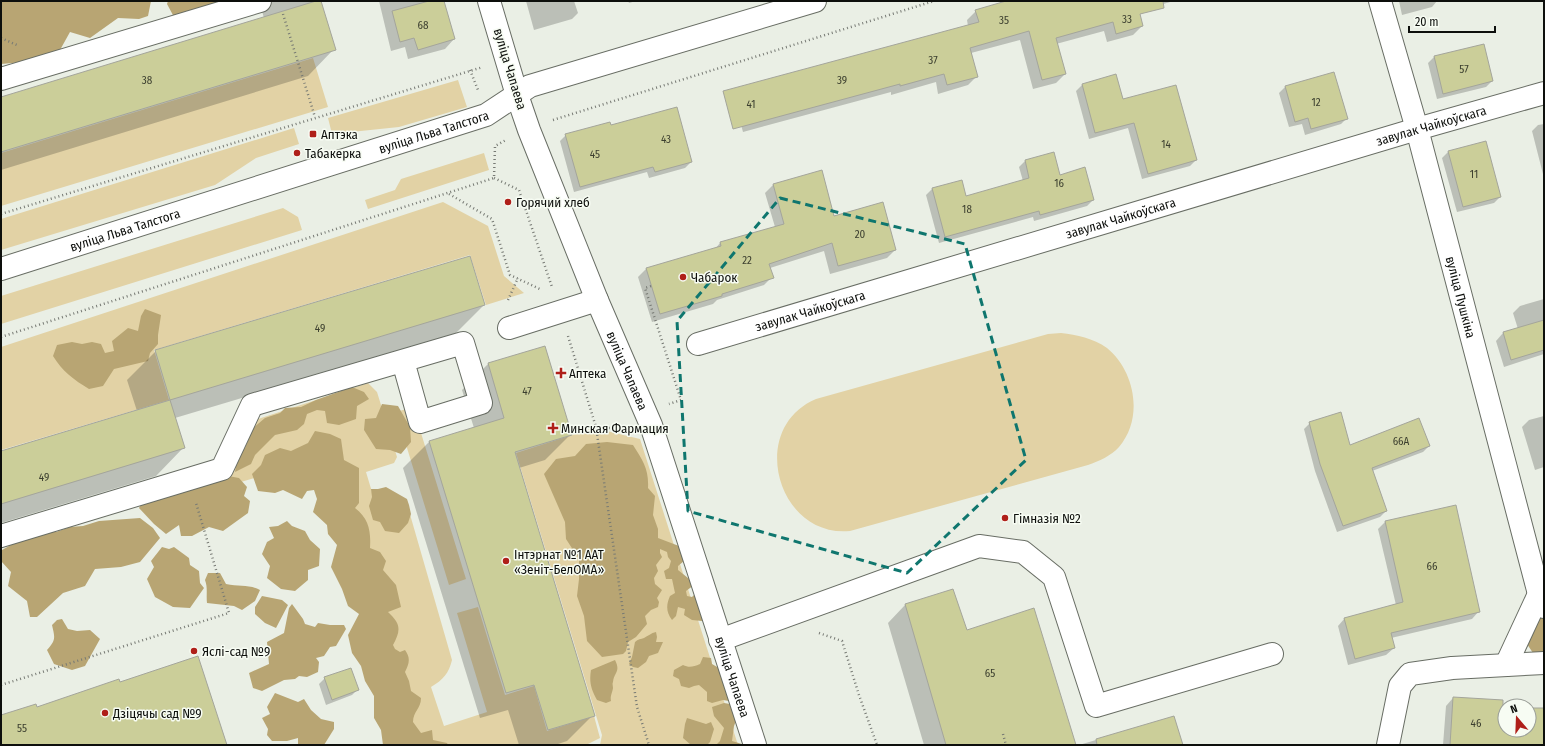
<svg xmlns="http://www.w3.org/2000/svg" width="1545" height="746" font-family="'Fira Sans Condensed',sans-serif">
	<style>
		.green { fill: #e2d2a5 }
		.forest { fill: #b8a573 }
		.shadow { fill: #0003 }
		.building { fill: #cbce99; stroke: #a4a59b }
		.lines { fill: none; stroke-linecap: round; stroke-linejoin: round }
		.minor-casing { stroke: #686d64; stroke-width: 24 }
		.major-casing { stroke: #686d64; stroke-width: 24 }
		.path { stroke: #777a74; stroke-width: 2.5; stroke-dasharray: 1 3; stroke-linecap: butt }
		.minor { stroke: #fff; stroke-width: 22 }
		.major { stroke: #fff; stroke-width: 22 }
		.marked { fill: none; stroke: #0f766e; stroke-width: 3; stroke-dasharray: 8 5; stroke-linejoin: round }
		.poi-dot { fill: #af1f19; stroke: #f7fcf3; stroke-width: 1.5 }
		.labels { text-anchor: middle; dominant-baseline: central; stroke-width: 3; stroke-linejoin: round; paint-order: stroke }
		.number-label { font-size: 11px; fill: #3c3f2f }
		.street-label { font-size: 13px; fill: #0d0f0c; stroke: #f7fcf3 }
		.poi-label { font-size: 13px; fill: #0d0f0c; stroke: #f7fcf3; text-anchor: start }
	</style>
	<rect width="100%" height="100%" fill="#eaefe5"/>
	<path class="green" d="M313,58L328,107L1,206V153Z
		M458,80L467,107L399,127L332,134L328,118Z
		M294,128L299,144L256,158L215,185L1,250V219Z
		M484,153L489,170L368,209L365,200L395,190L401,179Z
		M443,202L488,226L504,276L524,293L486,305L470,255L154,350L169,400L1,450V347Z
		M283,208L298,217L302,230L1,324V296Z
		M1061,333C1077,335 1093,338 1107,348C1135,371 1144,418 1119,447C1111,456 1099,461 1088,465L850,531C777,538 747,428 816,399L1048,334Z
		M368,383L377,392L397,457L394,463L366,472L378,512L407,504L452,660C449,673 443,680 431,687L444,726L487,712L457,613L478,607L505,695L534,686L547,731L594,716L600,738L586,745H418L328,456L194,496L258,419Z
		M413,407L466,579L449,585L396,412Z
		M594,428L640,439L738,745H600L602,735L516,453Z"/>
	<path class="forest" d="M1,1H151L148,16L139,19L118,18L90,38L70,32L60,50L35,61L1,64Z
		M168,1H246L174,17L167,4Z
		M145,309L161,315L158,335V344L150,353L148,361L114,369L103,386L89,389C74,380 62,371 53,356L57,345L72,342L82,344L92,342L101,344L105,353L114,351L112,341L128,328L138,331L141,316Z
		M352,387L364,392L369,399L357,406L356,419L339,425L327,423L325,411L317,410L307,414L304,424L297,430L275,435L255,455L251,464L235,472L238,455L245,448L253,428L265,418L280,413L285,408L301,407L316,400Z
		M382,404L398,406L410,427L411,442L401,454L390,450L376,449L364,430L365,419L376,418Z
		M315,431L330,434L341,439L344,460L359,468V503L355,508C369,519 371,531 370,548L380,552L386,561L383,570L396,585L401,607L388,612C401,624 401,630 393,645L395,649L400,652L405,650C411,658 409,664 405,672L409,681L411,691L421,698C421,709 413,711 413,722L421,733L432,730L433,740L447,743L448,745H383L381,730L374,718V696L365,681L361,666L352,653L348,635L359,614L348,606L342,589L331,567L337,545L328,534L327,525L313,512L317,499L314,490L307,491L302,499L283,490L275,493L258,491L252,474L261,465L265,455L280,448L291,451L308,443Z
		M607,442L633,445C643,461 649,469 648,488L655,496L653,515L658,529V538L679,546L684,561L678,566V570L693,582L694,585L686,591L687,596L692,597L696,593L703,596L698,606L704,609L705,619L702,621L692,620L684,615L685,609L678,607L676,616L672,620C666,612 666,605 670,596L675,593L672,579H666L664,571L669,568L671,561L668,557L667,552L660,549V553L662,557L656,565L658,571L654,578L655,584L662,590L657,598L659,602L658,607L651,610L645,616L647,624L636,637L628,642L626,651L623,654L602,657L587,641L584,616L577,596L579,579V559L566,539L565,522L544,474L556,459L575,456L586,444Z
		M228,476L239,478L247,487L244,496L250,501L248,513L223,531L209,527L192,536H181L179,525L166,534L154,524L139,508L142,502Z
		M386,487L407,499L409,505L411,514L408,523L399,533L385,531L380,522L373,520L369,506L372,497L371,489H378Z
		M140,518L153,528L160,538L140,562L121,567L95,569L85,586L63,593L37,617H30L27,601L8,586L11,572L1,561L2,550L16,542L49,531L56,532L70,527L83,526L99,521Z
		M287,521L292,526L305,531L310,540L320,549L319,566L308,570V580L295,591L281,589L267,578L270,566L262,554L267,542L274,538L269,527L278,526Z
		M162,547L169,549L174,547L189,558L190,565L199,571L200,583L204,588L190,608L173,607L155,597L147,579L154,567L151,561Z
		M208,573H220L226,584C239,587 249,584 260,590L255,601L242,610L234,606L207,603C206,595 208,588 205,580Z
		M262,596L282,600L288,605L276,628L265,623L255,614V607Z
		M292,604L303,619L305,624L315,627L318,623L330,625H344L346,629L336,646L330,647L324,656L316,658L319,662L318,672L307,677L299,676L295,679L284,680L262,691L253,688L249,673L269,664L267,642L284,633L289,608Z
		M1541,614L1544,619V657L1533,653L1527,644Z
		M62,619L68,629L77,631L90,630L100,639L85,666L72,670L54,664L47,650C56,640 55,638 52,625L57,620Z
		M656,632L657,637L656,642H663L658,653L649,656L646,662L638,668L633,667L629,664L632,657L635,642C638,639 641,639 644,638C648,636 651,633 656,632Z
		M703,657L711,658L712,664L724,671L735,702L723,700L712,703L707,701V692L699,685L694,686L689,688L681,686L679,679L673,676L674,670L683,665C689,668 693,667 700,664Z
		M615,660C621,672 614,672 613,682C612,684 613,686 613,688C612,694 610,696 611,701L606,703L597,700C591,689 589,682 591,670Z
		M275,693L298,702L304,699L311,710L321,719L334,722V729L324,745H298V738L287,741H272L267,735L268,729L262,718L270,714L267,707Z
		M724,703L736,705L739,713L734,726L732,741L745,745H716L720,741L724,728L714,716L712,707Z
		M687,718L706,724L711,722L714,729L710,742L707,745H691L683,738L685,724Z"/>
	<path class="shadow" d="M259,1H320L334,49L308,76L1,170V98L264,18Z
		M379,1H443L454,39L445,49L408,59L405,47L391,51Z
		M526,1H574L578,13L572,19L534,30Z
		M628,1H636L629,3Z
		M1010,1H1174L1138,11L1142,26L1133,35L1107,42L1104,31L1056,44L1065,74L1056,83L1033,89L1020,40L971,53L977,76L968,85L938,94L936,82L891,95V92L743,132L733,96L968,26L967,20L976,11Z
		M1399,1H1437L1432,7L1402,15Z
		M1434,57L1492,81L1486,87L1437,99L1428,63Z
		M1082,85L1122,101L1196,160L1190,166L1142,179L1128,128L1089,139L1076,91Z
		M1285,87L1347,118L1341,124L1305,135L1302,124L1289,127L1279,93Z
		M1544,124V178L1532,131L1538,125Z
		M610,126L691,162L685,168L649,178L647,172L574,192L560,141L566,135Z
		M1448,152L1500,197L1494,203L1457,212L1442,158Z
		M1053,154L1059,176L1093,200L1087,206L1034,221L1033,217L939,243L926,195L932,189L961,181L965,197L1023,181L1019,167L1025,161Z
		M822,172L833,217L895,250L887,258L830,274L824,251L770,268L772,277L764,285L717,300L713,304L652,322L638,277L646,269L715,249L720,243L775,227L765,193L773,185Z
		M1544,299V354L1504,367L1496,341L1503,333L1518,329L1513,313L1520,306Z
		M484,305L455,334L175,418L184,447L156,476L1,523V453L137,411L127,380L156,351Z
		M544,347L571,434L545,460L519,468L593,715L567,741L555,745H519L508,710L480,718L403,468L429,442L474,428L462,390L488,364Z
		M1544,416V467L1535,470L1522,427L1529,420Z
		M1310,423L1350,446H1429L1423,452L1372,471L1386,511L1380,517L1337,532L1315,471L1304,429Z
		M1455,506L1479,611L1472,619L1391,638L1394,648L1386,655L1348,665L1338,626L1345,618L1396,605L1378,529L1385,522Z
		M905,605L966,631L1069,745H924L888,623Z
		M325,678L358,689L352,695L326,705L319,684Z
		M1453,698L1505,709V730H1529V709H1544V745H1443L1446,706Z
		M1174,717L1182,745H1079Z"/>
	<path class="building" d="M316,1H321L336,50L1,152V97Z
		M429,1H444L455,39L418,50L414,38L400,42L392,11Z
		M1006,1H1163L1164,8L1140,14L1143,26L1116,34L1113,22L1056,38L1066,74L1042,80L1029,31L970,48L978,77L947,85L944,74L900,86V84L733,129L723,91L979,22L975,10Z
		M1484,44L1493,81L1443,94L1434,56Z
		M1334,72L1348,119L1311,129L1308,118L1295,122L1285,86Z
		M1116,74L1123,99L1176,85L1197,160L1148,174L1134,123L1095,133L1082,84Z
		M677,107L692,162L655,172L653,167L580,187L565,134L610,122L611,125Z
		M1486,141L1501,197L1463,207L1448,151Z
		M1054,152L1060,175L1085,167L1094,200L1040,215L1039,211L945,237L932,188L962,180L966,196L1029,178L1025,160Z
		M822,170L834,216L883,202L896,250L838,266L832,243L769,264L774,278L722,294V296L660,314L646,268L721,246L720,242L784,224L773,184Z
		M470,256L485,305L170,400L155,350Z
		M1544,320V350L1511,360L1503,332Z
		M545,346L572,435L515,452L595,716L548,730L534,685L506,693L429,441L504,418L488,363Z
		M170,400L185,448L1,504V451Z
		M1341,412L1350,445L1419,418L1430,446L1372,468L1387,511L1343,526L1320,464L1309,422Z
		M1456,505L1480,612L1391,633L1395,648L1355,659L1344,618L1403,602L1385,521Z
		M953,589L967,630L1034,608L1076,745H946L905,604Z
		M198,656L227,745H1V715L36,704L37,707L119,679L120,682Z
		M351,668L359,690L332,700L324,677Z
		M1453,697L1503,700V707L1505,708V730H1529V708H1544V745H1450Z
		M1174,716L1183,745H1097L1096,739Z"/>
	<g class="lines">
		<defs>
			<g id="minor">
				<path id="s1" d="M1380,1L1417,129L1539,594L1544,607"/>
				<path d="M1,79L260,1"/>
				<path id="s2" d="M517,95L529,130L597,300L651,425L755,745"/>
				<path d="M509,328L597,300"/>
				<path id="s3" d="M698,344L1417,129L1544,93"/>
				<path d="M1,536L222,469L252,405L463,343L481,403L420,422L403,361"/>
				<path d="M720,640L979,546L1023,552L1054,577L1096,706L1272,654"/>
				<path d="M1506,665L1539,594"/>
				<path d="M1388,745L1400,686L1410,674L1452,668L1544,663"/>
			</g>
			<g id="major">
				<path d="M489,1L517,95"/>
				<path id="s4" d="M1,269L486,115L530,86L815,1"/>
			</g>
		</defs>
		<use href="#minor" class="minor-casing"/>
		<use href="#major" class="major-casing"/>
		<path class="path" d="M283,14L315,117
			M1,38L19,46
			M470,70L478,90
			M553,120L934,1
			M494,178L519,190L552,287
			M449,194L492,219L510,275L542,290
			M1,214L483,67
			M651,286L645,288L681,400L669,404
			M508,300L518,278
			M568,336L596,427L624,429
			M1,337L494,178L495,146L506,140
			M596,427L637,707L649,745
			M819,633L842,641L859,695L877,745
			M1,685L229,613L196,503
			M1003,734L1006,745"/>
		<use href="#minor" class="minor"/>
		<use href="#major" class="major"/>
	</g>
	<path class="marked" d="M780,198L965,244L1026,460L907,573L688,511L677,321Z"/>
	<g class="poi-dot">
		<rect x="309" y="130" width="8" height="8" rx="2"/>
		<circle cx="297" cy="153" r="4"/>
		<circle cx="508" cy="202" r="4"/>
		<circle cx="683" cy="277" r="4"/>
		<path d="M559 367h4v4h4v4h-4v4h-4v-4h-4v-4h4z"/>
		<path d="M551 422h4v4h4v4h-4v4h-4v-4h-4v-4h4z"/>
		<circle cx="1005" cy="518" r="4"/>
		<circle cx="506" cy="561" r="4"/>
		<circle cx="194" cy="651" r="4"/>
		<circle cx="105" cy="713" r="4"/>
	</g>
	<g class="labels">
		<g class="number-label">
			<text x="1127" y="19">33</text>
			<text x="1004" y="20">35</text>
			<text x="423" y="25">68</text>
			<text x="933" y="60">37</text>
			<text x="1464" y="69">57</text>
			<text x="147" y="80">38</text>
			<text x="842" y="80">39</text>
			<text x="1316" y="102">12</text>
			<text x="751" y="104">41</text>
			<text x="666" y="139">43</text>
			<text x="1166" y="144">14</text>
			<text x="595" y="154">45</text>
			<text x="1474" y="174">11</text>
			<text x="1059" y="183">16</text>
			<text x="967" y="209">18</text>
			<text x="860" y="234">20</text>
			<text x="747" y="260">22</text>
			<text x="320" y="328">49</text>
			<text x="527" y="391">47</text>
			<text x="1401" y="441">66А</text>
			<text x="44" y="477">49</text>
			<text x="1432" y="566">66</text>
			<text x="990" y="673">65</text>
			<text x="1476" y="723">46</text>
			<text x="22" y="728">55</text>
		</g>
		<g class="street-label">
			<text transform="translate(510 69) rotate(73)">вуліца Чапаева</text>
			<text stroke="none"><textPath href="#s3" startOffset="765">завулак Чайкоўскага</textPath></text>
			<text stroke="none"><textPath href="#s4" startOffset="454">вуліца Льва Талстога</textPath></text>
			<text stroke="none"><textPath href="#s3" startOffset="441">завулак Чайкоўскага</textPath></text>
			<text stroke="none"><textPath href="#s4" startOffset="130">вуліца Льва Талстога</textPath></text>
			<text stroke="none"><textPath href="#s1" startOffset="307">вуліца Пушкіна</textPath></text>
			<text stroke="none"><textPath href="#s3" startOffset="117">завулак Чайкоўскага</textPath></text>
			<text stroke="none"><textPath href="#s2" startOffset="297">вуліца Чапаева</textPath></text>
			<text stroke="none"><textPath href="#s2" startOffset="621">вуліца Чапаева</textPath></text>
		</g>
		<g class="poi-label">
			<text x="321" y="134">Аптэка</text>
			<text x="305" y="153">Табакерка</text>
			<text x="516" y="202">Горячий хлеб</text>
			<text x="691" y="277">Чабарок</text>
			<text x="569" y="373">Аптека</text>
			<text x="561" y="428">Минская Фармация</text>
			<text x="1013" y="518">Гімназія №2</text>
			<text x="514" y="554">Інтэрнат №1 ААТ<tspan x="514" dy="15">«Зеніт-БелОМА»</tspan></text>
			<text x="202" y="651">Яслі-сад №9</text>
			<text x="113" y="713">Дзіцячы сад №9</text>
		</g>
	</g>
	<rect width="1545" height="746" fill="none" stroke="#0d0f0c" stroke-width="4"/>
	<g transform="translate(1517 718) rotate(341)"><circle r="19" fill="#f7fcf3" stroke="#999d97"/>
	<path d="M0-3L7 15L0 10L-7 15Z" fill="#af1f19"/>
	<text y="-6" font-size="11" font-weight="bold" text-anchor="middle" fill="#0d0f0c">N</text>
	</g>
	<path d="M1409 26v6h86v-6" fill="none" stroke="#0d0f0c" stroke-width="2"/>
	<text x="1415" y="26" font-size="12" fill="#0d0f0c" stroke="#f7fcf3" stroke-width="3" paint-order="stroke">20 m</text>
</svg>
